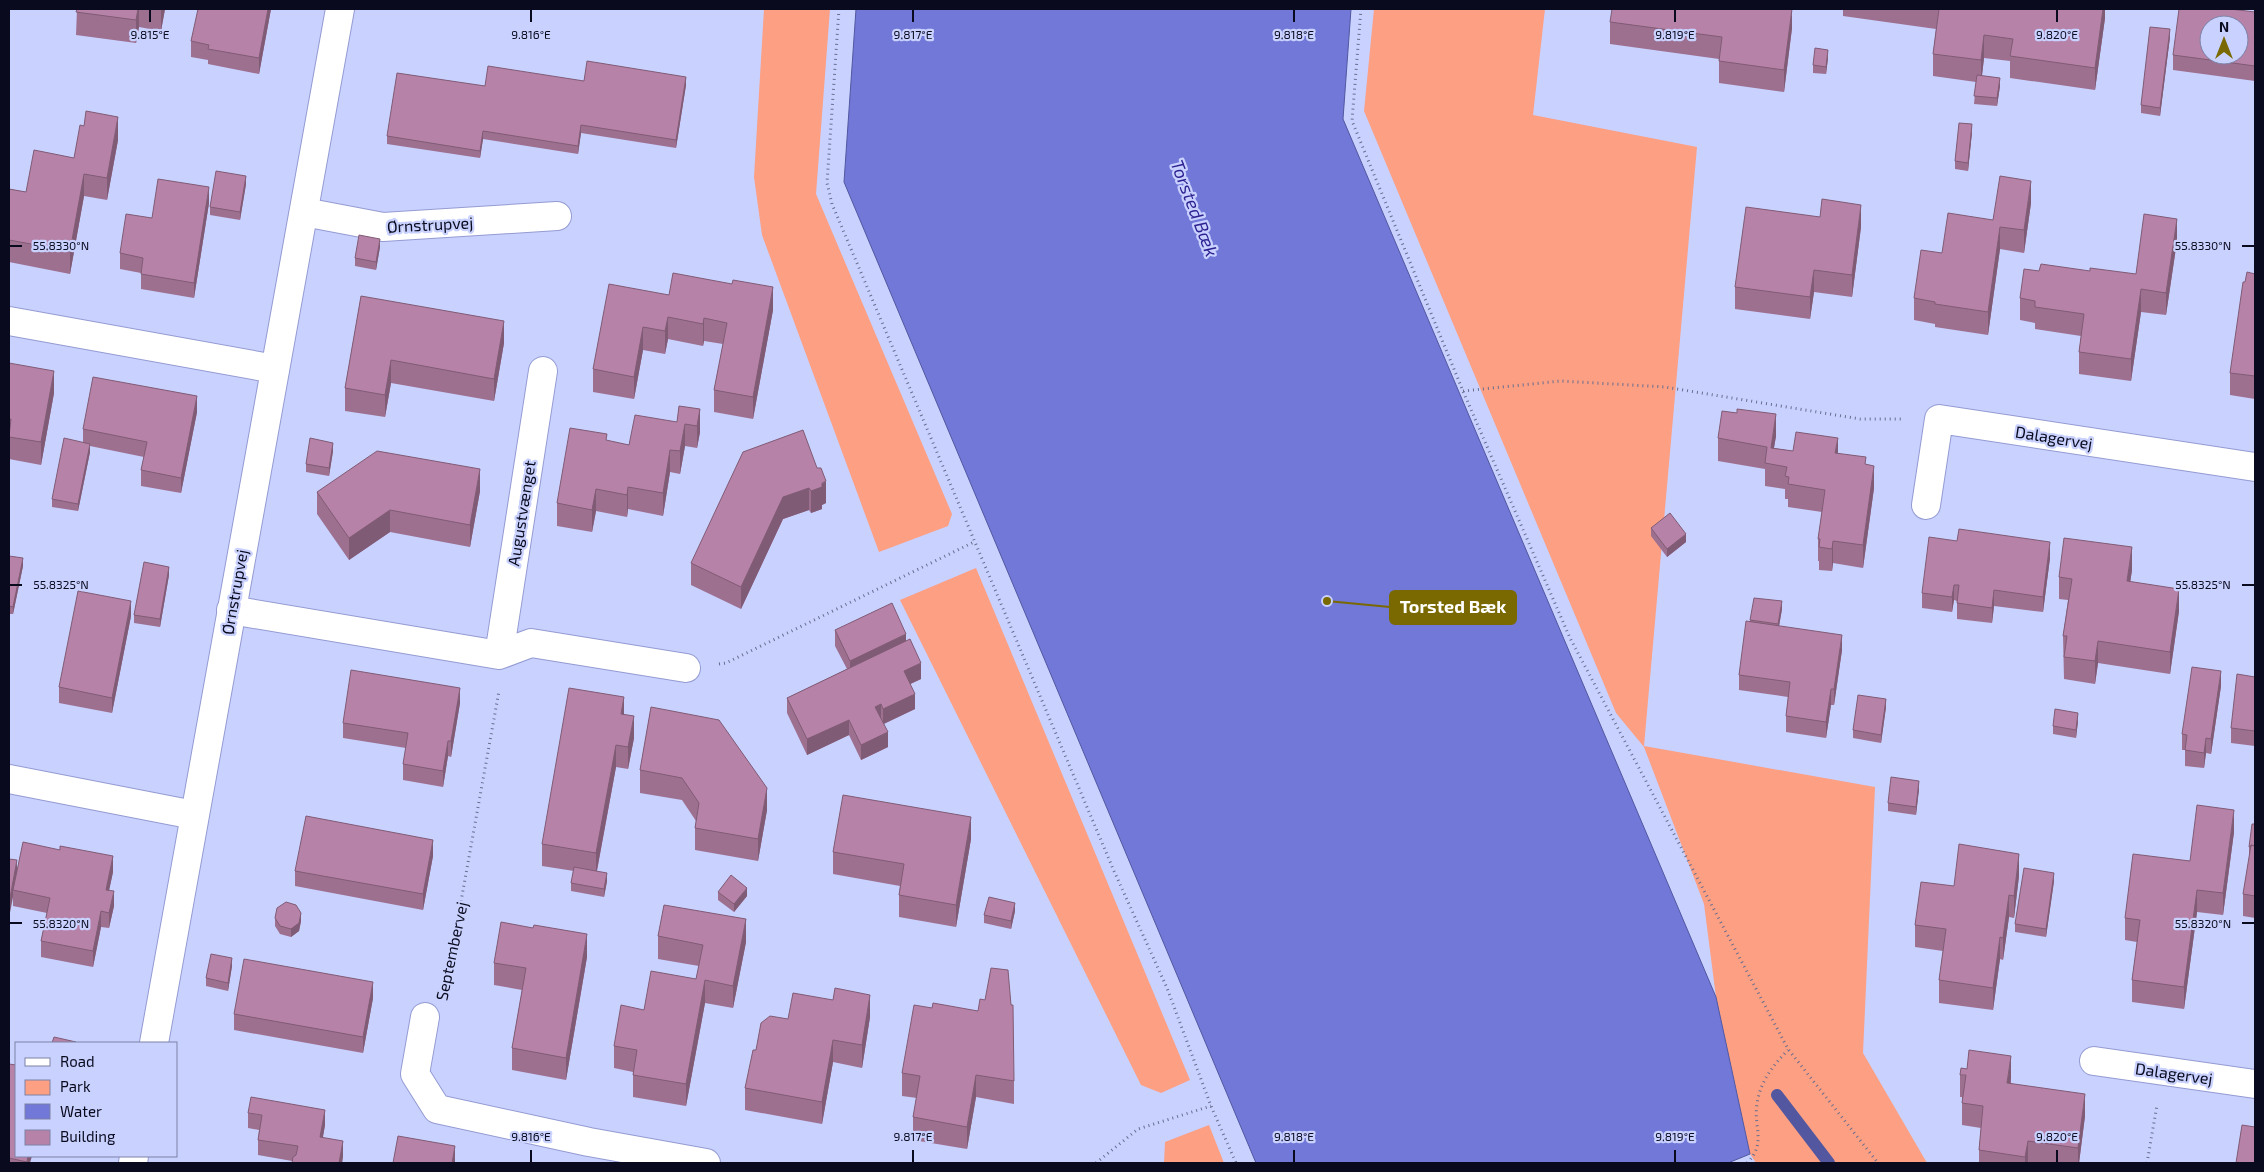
<svg xmlns="http://www.w3.org/2000/svg" width="2264" height="1172" font-family="'Exo 2',sans-serif">
	<style>
		.green { fill: #fc9f82 }
		.water { fill: #7178d7; stroke: #5257a0 }
		.lines { fill: none; stroke-linecap: round; stroke-linejoin: round }
		.stream { stroke: #5257a0; stroke-width: 12 }
		.street-casing { stroke: #949bd2; stroke-width: 30 }
		.secondary-casing { stroke: #949bd2; stroke-width: 30 }
		.path { stroke: #696e8f; stroke-width: 3; stroke-dasharray: 1 4; stroke-linecap: butt }
		.street { stroke: #fff; stroke-width: 28 }
		.secondary { stroke: #fff; stroke-width: 28 }
		.wall { fill: #9d7090 }
		.shaded-wall { fill: #805b75 }
		.building { fill: #b782a7; stroke: #805b75; fill-rule: evenodd }
		.ticks { fill: none; stroke: #090a1e; stroke-width: 2 }
		.labels { text-anchor: middle; dominant-baseline: central; stroke-width: 4.5; stroke-linejoin: round; paint-order: stroke }
		.street-label { font-size: 16px; fill: #090a1e; stroke: #c9d1ff }
		.water-label { font-size: 18px; font-style: italic; fill: #2e2291; stroke: #c9d1ff }
		.ticks-label { font-size: 12px; text-anchor: middle; fill: #090a1e; stroke: #c9d1ff; stroke-width: 4.5; stroke-linejoin: round; paint-order: stroke }
		.leader { fill: none; stroke: #7a6900; stroke-width: 2 }
		.callout-dot { fill: #7a6900; stroke: #c9d1ff; stroke-width: 2 }
		.callout { fill: #7a6900; stroke: #7a6900; stroke-width: 2 }
		.callout-label { font-size: 18px; text-anchor: middle; font-weight: bold; fill: #fff }
	</style>
	<rect width="100%" height="100%" fill="#c9d1ff"/>
	<path class="green" d="M764,9H830L816,194L952,514L948,526L879,552L762,235L754,177Z
		M1374,9H1545L1533,115L1697,147L1644,746L1875,787L1863,1053L1927,1163H1756L1750,1154L1716,997L1704,904L1644,747L1616,713L1364,111Z
		M976,568L1190,1080L1161,1093L1141,1085L900,600Z
		M1209,1125L1224,1163H1164L1165,1142Z"/>
	<path class="water" d="M856,9H1351L1343,119L1716,997L1750,1154L1728,1163H1256L844,182Z"/>
	<g class="lines">
		<path class="stream" d="M1777,1095L1829,1163"/>
		<defs>
			<path id="street" d="M304,212L383,227L557,216
				M9,321L275,369
				M1926,505L1939,419L2255,467
				M231,610L499,655L531,643L686,668
				M499,655L543,371
				M9,779L194,815
				M425,1017L415,1074L437,1109L589,1142L706,1163
				M2094,1061L2255,1084"/>
			<path id="secondary" d="M154,1043L340,9
				M133,1163L134,1156"/>
		</defs>
		<use href="#street" class="street-casing"/>
		<use href="#secondary" class="secondary-casing"/>
		<path class="path" d="M839,9L827,183L832,204L1114,871L1167,988L1211,1106L1236,1163
			M1361,9L1352,121L1463,391L1570,638L1788,1049L1878,1163
			M1463,391L1561,381L1665,387L1860,419H1904
			M719,664L726,663L974,542
			M445,990L499,691
			M1096,1163L1138,1129L1211,1106
			M1747,1163C1767,1143 1753,1127 1757,1104C1760,1082 1773,1065 1788,1050
			M2147,1163L2157,1105"/>
		<use href="#street" class="street"/>
		<use href="#secondary" class="secondary"/>
	</g>
	<path class="wall" d="M77,9H165L161,31L139,27L136,43L76,35Z
		M271,9L259,74L208,64V60L191,57V41Z
		M1843,9H2105V18L2095,90L2010,78V61L1984,58L1982,76L2000,86L1997,106L1974,104L1976,82L1933,76V54L1936,29L1843,16Z
		M2255,12V81L2173,70V55Z
		M1610,22L1792,28L1784,92L1719,83V59L1610,44Z
		M2170,37L2160,116L2141,113V105Z
		M1828,58L1826,74L1813,73V65Z
		M584,81L686,85L676,148L581,133L578,154L483,139L480,158L387,144V136L485,86Z
		M1972,132L1968,171L1955,169V161Z
		M118,140L107,200L84,196L70,274L9,262V189L26,192L74,158Z
		M246,184L240,220L210,215V207Z
		M209,203L194,298L141,289V273L120,269V253L152,218Z
		M2031,203L2024,253L2000,249L1988,335L1935,327V324L1914,320V298L1942,253L1993,220Z
		M1861,227L1852,297L1814,292L1810,319L1735,309V287Z
		M2177,241L2166,315L2141,312L2131,381L2079,374V352L2081,336L2035,329V323L2020,320V298L2039,271H2090L2136,274Z
		M380,247L376,270L355,266V258Z
		M2255,274V399L2230,395V373Z
		M669,295L773,310L753,419L714,412V390L723,344L704,341L703,346L668,339L665,354L643,350L634,399L593,392V369Z
		M361,296L504,343L494,401L391,383L385,417L345,411V388Z
		M9,363L54,393L41,465L9,459Z
		M700,409V432L697,448L685,446L680,474L670,472L663,516L628,509L627,517L596,511L592,532L557,526V503L607,441L629,445L677,422Z
		M197,412L181,493L141,486V470L144,457L90,446V452L78,511L52,507V499L83,442V429Z
		M1776,436L1774,448L1793,451L1838,453L1866,464L1874,488L1863,568L1833,563L1832,571L1819,570V561H1818V539L1822,512L1788,507V499H1785V489L1765,486V469L1718,461V438Z
		M333,451L329,476L306,472V464Z
		M817,468L826,503L822,505V509L811,513L809,510L783,519L741,609L691,585V563Z
		M480,491L470,547L390,532L349,560L317,514V492Z
		M1651,528L1686,542L1667,557L1651,536Z
		M9,556L23,566L13,614H9Z
		M2050,558L2043,612L1994,606L1992,623L1957,619V601L1954,600L1952,612L1922,608V593Z
		M2132,570L2130,582L2179,611L2170,674L2098,663L2095,684L2064,679L2063,636L2068,600L2059,599V577Z
		M169,575L160,627L134,623V615Z
		M1782,609L1779,626L1842,650L1834,705H1831L1826,738L1786,732V716L1788,697L1739,690V675L1750,620Z
		M131,616L112,713L59,703V687Z
		M835,630L906,641L921,679L910,684L915,709L884,724L888,747L861,760L849,735L807,755L787,713V698L847,669L835,646Z
		M2255,677V746L2231,743V728Z
		M2221,686L2211,754L2206,753L2204,768L2185,766V750H2182V734Z
		M460,703L451,757L448,756L443,787L403,780V764L406,748L343,738V723Z
		M651,707L767,810L758,861L695,850V828L696,821L682,800L640,793V770Z
		M1886,707L1881,743L1853,738V730Z
		M624,715L634,738L628,769L616,767L597,871L607,881L604,897L571,891V883L574,871L542,866V844Z
		M2078,721L2076,738L2053,734V726Z
		M1919,789L1916,815L1888,811V803Z
		M2255,824V918L2243,916V894L2250,855H2249V847Z
		M2234,832L2223,915L2197,912L2184,1009L2132,1002V980L2137,942L2125,940V918L2190,861Z
		M971,839L956,927L899,917V895L900,886L833,874V852Z
		M433,856L423,910L295,886V871Z
		M9,859L17,870L113,872L109,890L114,906L109,928L101,927L93,967L41,957V941L47,913L13,906V897Z
		M2019,876L2014,918L2009,917L2003,960L2000,959L1993,1010L1939,1003V980L1943,951L1915,947V925L1954,886Z
		M2054,881L2046,937L2015,932V924Z
		M718,892L747,896L734,912L718,900Z
		M1015,911L1011,929L984,923V915Z
		M275,918L301,921L299,931L291,937L280,934L275,926Z
		M533,928L587,957L566,1080L512,1070V1048L522,990L494,985V963Z
		M658,936L746,942L733,1008L705,1003L686,1106L633,1097V1072L614,1068V1046L644,1010L696,979L699,966L658,959Z
		M232,966L228,991L206,986V978Z
		M373,998L363,1053L234,1030V1014Z
		M985,1000L1014,1081V1104L976,1097L967,1149L913,1140V1117L917,1098L902,1096V1073L932,1008L978,1011Z
		M870,1017L862,1068L833,1062L822,1124L745,1110V1088L756,1050L788,1019Z
		M9,1064L30,1163H9Z
		M1960,1075L2011,1078V1083L2085,1116L2079,1163H1979V1150L1981,1128L1962,1125V1097H1960Z
		M248,1113L325,1125L323,1137L343,1156L342,1163H292V1161L258,1155V1140L259,1130L248,1128Z"/>
	<path class="shaded-wall" d="M138,9H139V27L136,43V20Z
		M161,9H165L161,31Z
		M268,9H271L259,74V58Z
		M1792,9V28L1784,92V70Z
		M2103,9H2105V18L2095,90V68Z
		M2170,29V37L2160,116V108Z
		M1984,35V58L1981,83V60Z
		M1828,50V58L1826,74V67Z
		M686,77V85L676,148V140Z
		M2000,78V86L1997,106V98Z
		M118,117V140L107,200V178Z
		M1972,124V132L1968,171V163Z
		M581,125V133L578,154V146Z
		M483,131V139L480,158V151Z
		M84,174V196L70,274V251Z
		M246,176V184L240,220V212Z
		M2031,181V203L2024,253V230Z
		M209,187V203L194,298V283Z
		M1861,205V227L1852,297V275Z
		M2177,219V241L2166,315V293Z
		M2000,227V249L1988,335V312Z
		M380,239V247L376,270V262Z
		M1814,270V292L1810,319V297Z
		M773,287V310L753,419V397Z
		M2141,289V312L2131,381V359Z
		M668,317V339L665,354V331Z
		M704,318V341L703,346V324Z
		M504,321V343L494,401V379Z
		M643,327V350L634,399V377Z
		M391,360V383L385,417V395Z
		M54,371V393L41,465V442Z
		M197,396V412L181,493V478Z
		M700,409V432L697,448V426Z
		M1776,414V436L1771,464V448Z
		M685,424V446L680,474V451Z
		M1838,438V460L1835,453Z
		M333,443V451L329,476V468Z
		M90,444V452L78,511V504Z
		M670,450V472L663,516V493Z
		M1874,466V488L1863,568V545Z
		M480,469V491L470,547V525Z
		M826,481V503L822,505V509L811,513V491Z
		M628,487V509L627,517V495Z
		M809,488V510L783,519L741,609V587L783,497Z
		M596,489V511L592,532V510Z
		M390,510V532L349,560V538Z
		M1686,534V542L1667,557V549Z
		M1833,541V563L1832,571V549Z
		M2050,542V558L2043,612V597Z
		M2132,547V570L2127,604V581Z
		M23,558V566L13,614V607Z
		M169,567V575L160,627V619Z
		M1954,585V600L1952,612V597Z
		M2179,589V611L2170,674V652Z
		M1994,590V606L1992,623V608Z
		M131,601V616L112,713V698Z
		M1782,601V609L1778,632V624Z
		M906,634V649L850,676V661Z
		M1842,635V650L1834,705V689Z
		M2098,641V663L2095,684V661Z
		M921,663V679L904,687V671Z
		M2221,671V686L2211,754V739Z
		M460,688V703L451,757V741Z
		M1831,689V705L1826,738V722Z
		M915,694V709L883,724V709Z
		M624,697V719L621,714Z
		M1886,699V707L1881,743V735Z
		M881,704V719L875,707Z
		M2078,713V721L2076,738V730Z
		M634,716V738L628,769V747Z
		M849,720V735L807,755V739Z
		M888,732V747L861,760V745Z
		M2206,738V753L2204,768V753Z
		M448,741V756L443,787V771Z
		M616,745V767L596,875V853Z
		M1919,781V789L1916,815V807Z
		M767,788V810L758,861V839Z
		M2234,810V832L2223,915V893Z
		M971,817V839L956,927V905Z
		M433,840V856L423,910V894Z
		M2019,854V876L2014,918V896Z
		M113,856V872L106,905V890Z
		M17,860V876L13,890V897L9,918V903Z
		M607,873V881L604,897V889Z
		M2054,873V881L2046,937V929Z
		M747,888V896L734,912V904Z
		M2197,890V912L2184,1009V987Z
		M114,891V906L109,928V913Z
		M2009,895V917L2003,960V938Z
		M1015,903V911L1011,929V921Z
		M101,911V927L93,967V951Z
		M301,913V921L299,931L291,937V929Z
		M746,919V942L733,1008V986Z
		M587,934V957L566,1080V1058Z
		M2000,937V959L1993,1010V988Z
		M232,958V966L228,991V983Z
		M705,980V1003L686,1106V1084Z
		M373,982V998L363,1053V1037Z
		M870,995V1017L862,1068V1045Z
		M833,1040V1062L822,1124V1102Z
		M2011,1056V1078L2007,1105V1083Z
		M976,1075V1097L967,1149V1127Z
		M2085,1094V1116L2079,1163H2078V1148Z
		M325,1110V1125L320,1152V1137Z
		M343,1141V1156L342,1163H339Z
		M2028,1141V1163H2025V1157Z
		M455,1146V1163H452Z
		M28,1156H32L30,1163H27Z"/>
	<path class="building" d="M77,9H138L136,20L76,12Z
		M198,9H268L259,58L208,49L209,45L191,41Z
		M1612,9H1792L1784,70L1719,61L1722,37L1610,22Z
		M1939,9H2103L2095,68L2010,56L2013,39L1984,35L1981,60L1933,54Z
		M2179,9H2230L2255,12V66L2173,55ZM2209,25H2239V55H2209Z
		M2150,27L2170,29L2160,108L2141,105Z
		M1815,48L1828,50L1826,67L1813,65Z
		M587,61L686,77L676,140L581,125L578,146L483,131L480,151L387,136L397,73L485,86L488,66L584,81Z
		M1977,75L2000,78L1997,98L1974,96Z
		M86,111L118,117L107,178L84,174L70,251L9,240V189L26,192L34,150L74,158L80,125L84,126Z
		M1959,123L1972,124L1968,163L1955,161Z
		M216,171L246,176L240,212L210,207Z
		M2000,176L2031,181L2024,230L2000,227L1988,312L1935,304V302L1914,298L1921,250L1942,253L1948,213L1993,220Z
		M158,179L209,187L194,283L141,274L143,258L120,253L126,214L152,218Z
		M1822,199L1861,205L1852,275L1814,270L1810,297L1735,287L1746,207L1820,217Z
		M2144,214L2177,219L2166,293L2141,289L2131,359L2079,352L2084,314L2035,307V301L2020,298L2024,269L2039,271L2041,264L2090,271V268L2136,274Z
		M359,235L380,239L376,262L355,258Z
		M2247,272L2255,274V376L2230,373L2243,282H2245Z
		M673,273L732,284L733,280L773,287L753,397L714,390L727,323L704,318L703,324L668,317L665,331L643,327L634,377L593,369L609,284L669,295Z
		M361,296L504,321L494,379L391,360L385,395L345,388Z
		M9,363L54,371L41,442L9,437L11,419H9Z
		M93,377L197,396L181,478L141,470L147,442L83,429Z
		M679,406L700,409L697,426L685,424L680,451L670,450L663,493L628,487L627,495L596,489L592,510L557,503L570,428L607,434L606,440L629,445L635,415L677,422Z
		M1737,409L1776,414L1771,448L1793,451L1796,432L1838,438L1835,453L1866,457L1865,464L1874,466L1863,545L1833,541L1832,549L1819,547L1820,539H1818L1825,490L1788,484L1789,477L1785,476L1787,467L1765,463L1767,447L1718,438L1722,411L1737,413Z
		M803,430L817,468H821L826,481L822,483V487L811,491L809,488L783,497L741,587L691,563L743,452Z
		M64,438L90,444L78,504L52,499Z
		M310,438L333,443L329,468L306,464Z
		M377,451L480,469L470,525L390,510L349,538L317,492Z
		M1670,513L1686,534L1667,549L1651,528Z
		M1959,529L2050,542L2043,597L1994,590L1992,608L1957,603L1959,585H1954L1952,597L1922,593L1929,537L1957,541Z
		M2064,538L2132,547L2127,581L2179,589L2170,652L2098,641L2095,661L2064,657L2067,636H2063L2072,579L2059,577Z
		M9,556L23,558L13,607L9,606Z
		M144,562L169,567L160,619L134,615Z
		M78,591L131,601L112,698L59,687Z
		M1754,598L1782,601L1778,624L1750,620Z
		M892,603L906,634L850,661L835,630Z
		M1746,621L1842,635L1834,689H1831L1826,722L1786,716L1790,682L1739,675Z
		M910,639L921,663L904,671L915,694L883,709L881,704L875,707L888,732L861,745L849,720L807,739L787,698Z
		M2192,667L2221,671L2211,739L2206,738L2204,753L2185,750L2187,735L2182,734Z
		M351,670L460,688L451,741H448L443,771L403,764L408,733L343,723Z
		M2237,674L2255,677V731L2231,728Z
		M569,688L624,697L621,714L634,716L628,747L616,745L596,853L542,844Z
		M1858,695L1886,699L1881,735L1853,730Z
		M651,707L719,720L767,788L758,839L695,828L699,803L682,778L640,770Z
		M2055,709L2078,713L2076,730L2053,726Z
		M1891,777L1919,781L1916,807L1888,803Z
		M843,795L971,817L956,905L899,895L904,864L833,852Z
		M2197,805L2234,810L2223,893L2197,890L2184,987L2132,980L2140,920L2125,918L2133,854L2190,861Z
		M306,816L433,840L423,894L295,871Z
		M2252,824H2255V846L2251,845V847H2249Z
		M23,842L60,850V846L113,856L106,890L114,891L109,913L101,911L93,951L41,941L50,898L13,890Z
		M1959,844L2019,854L2014,896L2009,895L2003,938L2000,937L1993,988L1939,980L1946,929L1915,925L1921,882L1954,886Z
		M2251,845L2255,846V896L2243,894Z
		M9,859L17,860L9,903Z
		M574,867L607,873L604,889L571,883Z
		M2024,868L2054,873L2046,929L2015,924Z
		M731,875L747,888L734,904L718,892Z
		M989,897L1015,903L1011,921L984,915Z
		M286,902L296,905L301,913L299,923L291,929L280,926L275,918L277,908Z
		M664,905L746,919L733,986L705,980L686,1084L633,1075L637,1050L614,1046L621,1005L644,1010L651,971L696,979L703,945L658,936Z
		M501,922L533,928L534,925L587,934L566,1058L512,1048L526,968L494,963Z
		M211,954L232,958L228,983L206,978Z
		M244,959L373,982L363,1037L234,1014Z
		M991,968L1008,970L1011,1005H1013L1014,1081L976,1075L967,1127L913,1117L920,1076L902,1073L914,1005L932,1008L933,1003L978,1011L980,999L985,1000Z
		M835,988L870,995L862,1045L833,1040L822,1102L745,1088L753,1050H756L761,1023L770,1016L788,1019L793,993L833,1000Z
		M54,1037L76,1042L75,1043H52Z
		M1969,1050L2011,1056L2007,1083L2085,1094L2078,1148L2028,1141L2025,1157L1979,1150L1983,1106L1962,1103L1966,1075H1960L1961,1068L1967,1069Z
		M9,1064L16,1065V1156H28L27,1162L9,1158Z
		M251,1097L325,1110L320,1137L343,1141L339,1163H292L293,1157L296,1155L298,1146L258,1140L262,1115L248,1113Z
		M2242,1125L2255,1127V1163H2236Z
		M398,1136L455,1146L452,1163H393Z"/>
	<path class="ticks" d="M150,10V22M531,10V22M913,10V22M1294,10V22M1675,10V22M2057,10V22M10,246H22M2242,246H2254M10,585H22M2242,585H2254M10,923H22M2242,923H2254M531,1150V1162M913,1150V1162M1294,1150V1162M1675,1150V1162M2057,1150V1162"/>
	<g class="labels">
		<g class="street-label">
			<text transform="translate(430 224) rotate(-3)">Ørnstrupvej</text>
			<text transform="translate(2054 437) rotate(9)">Dalagervej</text>
			<text transform="translate(521 513) rotate(-81)">Augustvænget</text>
			<text transform="translate(234 592) rotate(-80)">Ørnstrupvej</text>
			<text transform="translate(451 951) rotate(-78)">Septembervej</text>
			<text transform="translate(2174 1073) rotate(8)">Dalagervej</text>
		</g>
		<g class="water-label">
			<text transform="translate(1195 208) rotate(69)">Torsted Bæk</text>
		</g>
	</g>
	<g class="ticks-label">
		<text x="150" y="39">9.815°E</text>
		<text x="531" y="39">9.816°E</text>
		<text x="913" y="39">9.817°E</text>
		<text x="1294" y="39">9.818°E</text>
		<text x="1675" y="39">9.819°E</text>
		<text x="2057" y="39">9.820°E</text>
		<text x="61" y="250">55.8330°N</text>
		<text x="2203" y="250">55.8330°N</text>
		<text x="61" y="589">55.8325°N</text>
		<text x="2203" y="589">55.8325°N</text>
		<text x="61" y="928">55.8320°N</text>
		<text x="2203" y="928">55.8320°N</text>
		<text x="531" y="1141">9.816°E</text>
		<text x="913" y="1141">9.817°E</text>
		<text x="1294" y="1141">9.818°E</text>
		<text x="1675" y="1141">9.819°E</text>
		<text x="2057" y="1141">9.820°E</text>
	</g>
	<path class="leader" d="M1327 601L1390 607"/>
	<circle class="callout-dot" cx="1327" cy="601" r="5"/>
	<rect class="callout" x="1390" y="591" width="126" height="33" rx="5"/>
	<g class="callout-label">
		<text x="1453" y="613">Torsted Bæk</text>
	</g>
	<rect width="2264" height="1172" fill="none" stroke="#090a1e" stroke-width="20"/>
	<rect x="15" y="1042" width="162" height="115" fill="#c9d1ff" stroke="#7c81a5"/>
	<rect x="25" y="1058" width="25" height="8" fill="#ffffff" stroke="#7c81a5"/>
	<text x="60" y="1067" font-size="15" fill="#090a1e">Road</text>
	<rect x="25" y="1080" width="25" height="15" fill="#fc9f82" stroke="#7c81a5"/>
	<text x="60" y="1092" font-size="15" fill="#090a1e">Park</text>
	<rect x="25" y="1104" width="25" height="15" fill="#7178d7" stroke="#7c81a5"/>
	<text x="60" y="1117" font-size="15" fill="#090a1e">Water</text>
	<rect x="25" y="1130" width="25" height="15" fill="#b782a7" stroke="#7c81a5"/>
	<text x="60" y="1142" font-size="15" fill="#090a1e">Building</text>
	<g transform="translate(2224 40)"><circle r="24" fill="#c9d1ff" stroke="#7c81a5"/>
	<path d="M0-4L9 19L0 12L-9 19Z" fill="#7a6900"/>
	<text y="-8" font-size="14" font-weight="bold" text-anchor="middle" fill="#090a1e">N</text>
	</g>
</svg>
